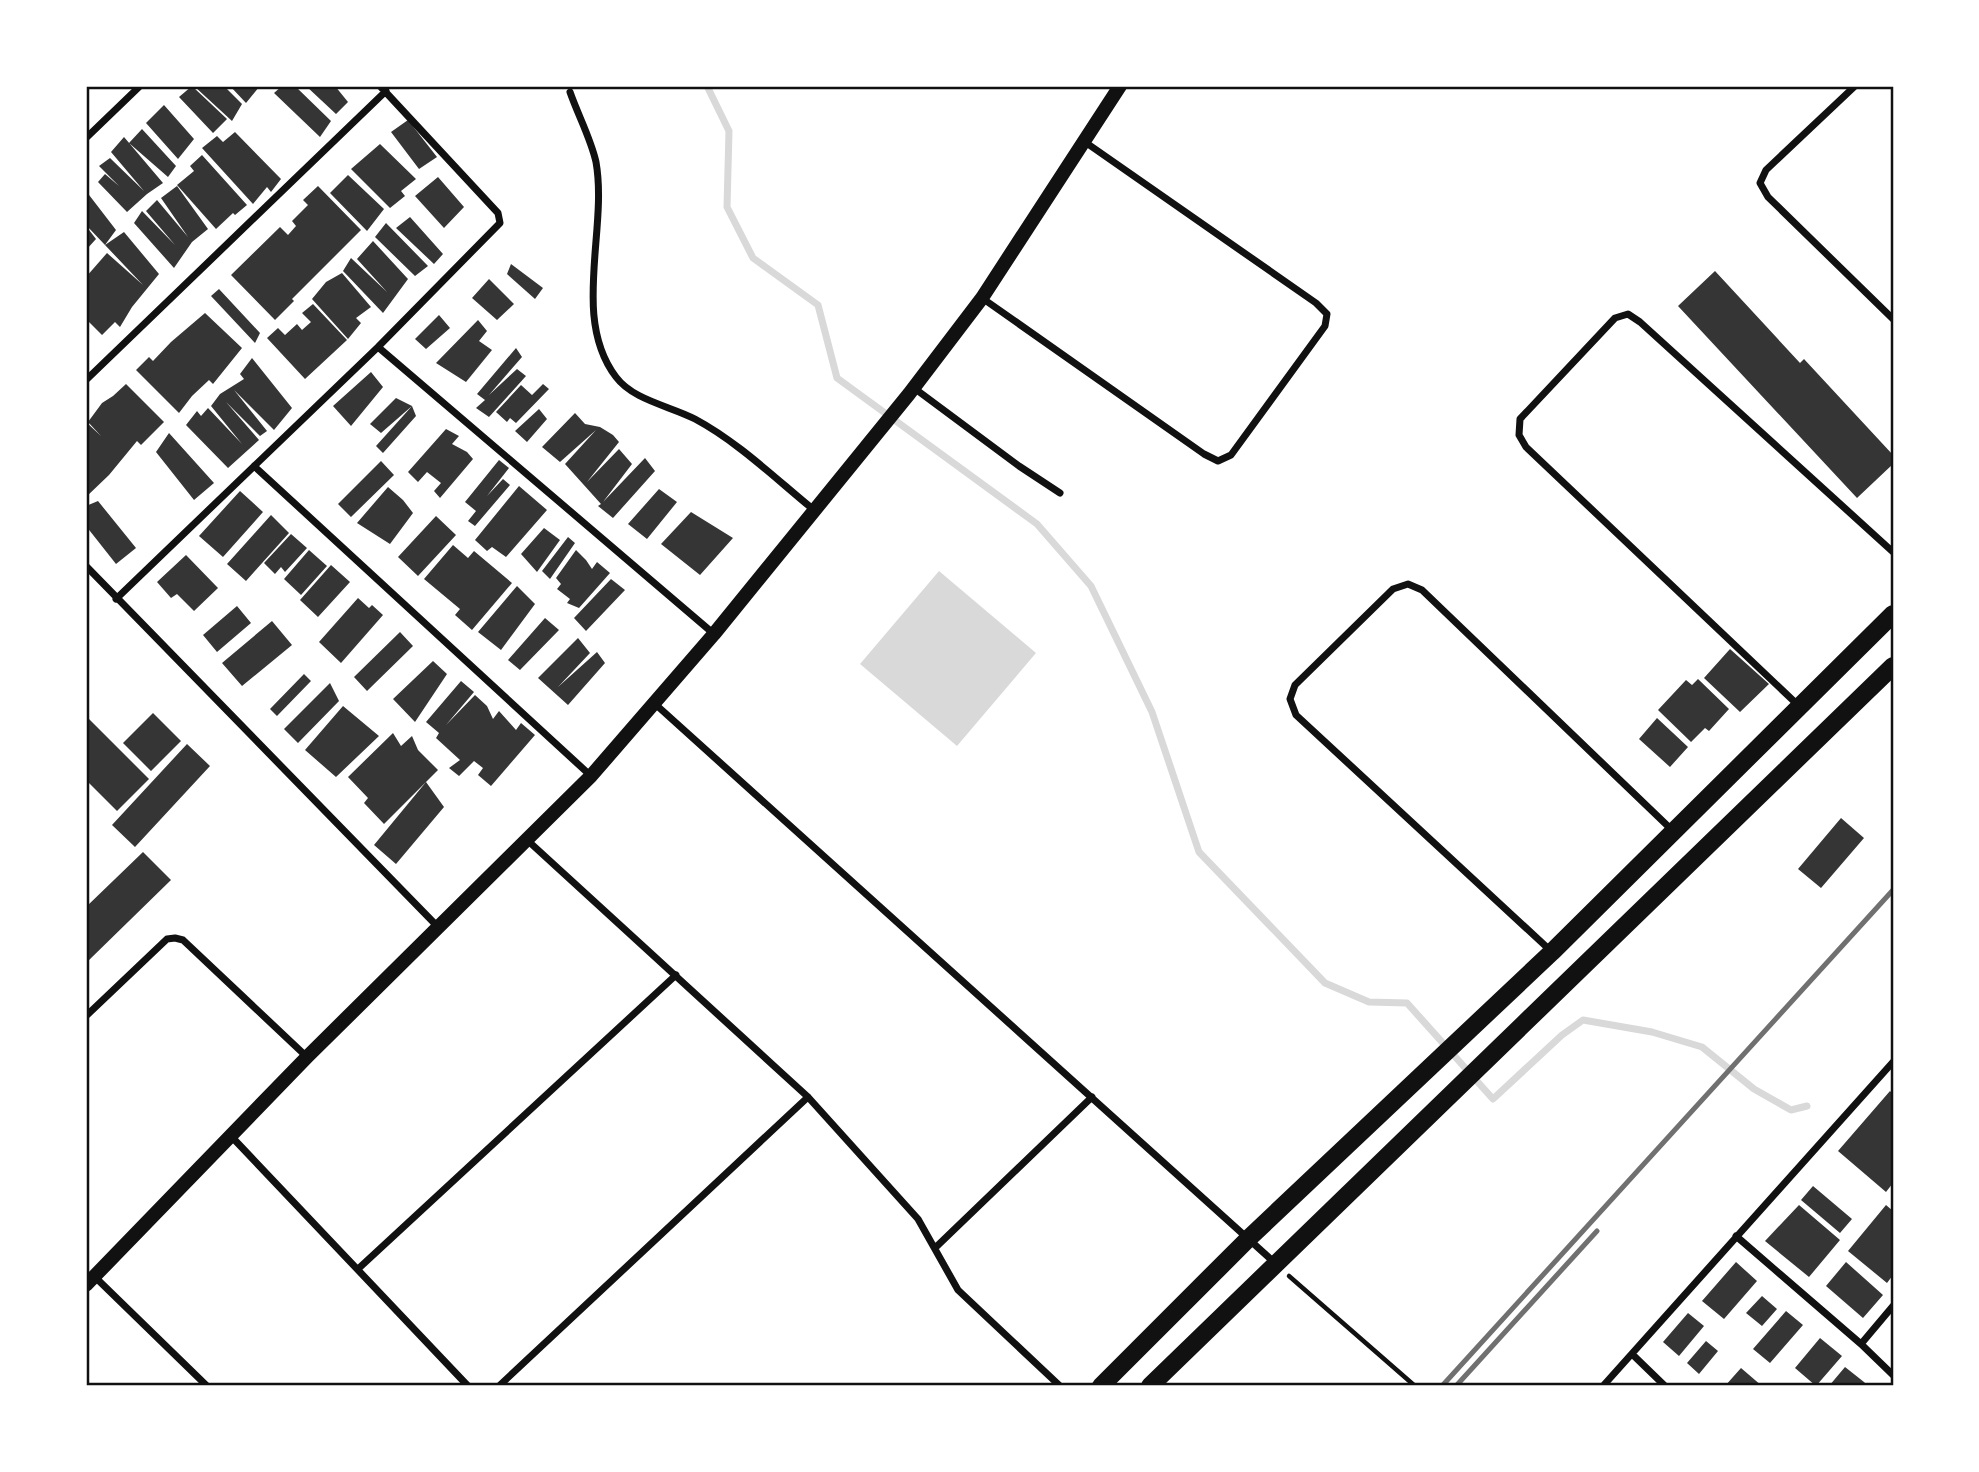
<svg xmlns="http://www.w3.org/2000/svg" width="1979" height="1472" font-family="Roboto,sans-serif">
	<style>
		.water { fill: #d9d9d9 }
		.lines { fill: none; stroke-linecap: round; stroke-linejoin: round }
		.stream { stroke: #d9d9d9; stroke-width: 7 }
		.building { fill: #353535 }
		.path { stroke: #111; stroke-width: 4.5 }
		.minor { stroke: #111; stroke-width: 7 }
		.secondary { stroke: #111; stroke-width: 14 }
		.primary { stroke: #111; stroke-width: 18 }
		.rail { stroke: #707070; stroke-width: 5 }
		.neatline { fill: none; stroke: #111; stroke-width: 2.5 }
	</style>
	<rect width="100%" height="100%" fill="#fff"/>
	<path class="water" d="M939,571L1036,653L957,746L860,664Z"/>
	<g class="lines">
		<path class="stream" d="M707,86L729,131L727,207L753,258L818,305L837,378L1037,524L1091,586L1152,712L1199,852L1325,983L1369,1002L1407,1003L1493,1099L1562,1035L1583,1020L1652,1032L1702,1047L1754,1089L1791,1110L1807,1106"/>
	</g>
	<path class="building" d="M192,86L227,119L213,133L179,97Z
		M194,86H224L242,104L232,121Z
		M230,86H257L259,87L246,103Z
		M282,86H295L331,121L320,137L274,93Z
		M306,86H335L348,102L336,114Z
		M164,105L194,139L178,159L146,123Z
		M408,120L437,157L419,169L391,132Z
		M142,129L176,166L168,177L129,143Z
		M235,132L281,179L271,192L267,187L253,204L202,148L217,136L223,142Z
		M124,137L163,183L147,194L127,212L98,182L105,174L119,186L99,166L110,158L144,191L111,152Z
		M380,144L416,179L401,191L405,196L390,208L351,169Z
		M202,155L247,205L235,215L233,213L216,229L177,185L194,171L190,166Z
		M348,175L384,209L367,231L330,193Z
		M438,177L464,207L444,228L415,196Z
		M177,186L208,229L192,242L174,268L134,223L142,211L175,245L146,211L157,200L188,237L161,198Z
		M318,186L361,230L292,299L294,301L275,320L231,275L280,227L288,235L296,226L292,221L308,205L303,200Z
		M86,191L116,230L105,245L124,232L159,274L132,307L120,327L115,322L102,335L86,319V277L107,253L143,285L86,225Z
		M410,217L443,254L434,264L396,228Z
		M386,223L428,266L415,276L375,237Z
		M86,226L96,239L86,250Z
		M373,241L408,279L383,313L343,271L351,258L387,292L357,259Z
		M511,264L543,288L535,299L507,274Z
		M1715,271L1800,363L1804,359L1893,455V464L1857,498L1678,306Z
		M342,273L371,307L356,318L361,323L348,339L312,299L326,282Z
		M489,279L514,304L497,320L472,298Z
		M219,289L260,333L255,343L211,296Z
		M313,304L347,340L305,379L267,338L278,328L285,335L297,324L302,330L311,322L302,313Z
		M205,313L242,348L213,384L209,380L192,396L179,413L136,370L149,357L153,361L171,342Z
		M439,315L450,328L426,349L415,339Z
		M478,320L487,331L479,341L492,350L466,382L436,363Z
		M516,348L522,357L489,395L517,369L526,376L489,417L476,408L485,400L477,394Z
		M252,358L292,408L274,430L234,390L267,431L260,436L226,402L259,440L228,468L186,425L197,411L201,416L208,408L242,444L211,406L220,394L244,379L240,374Z
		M371,372L383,387L351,426L333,406Z
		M126,384L164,422L141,445L137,441L109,475L86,497V422L101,436L88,422L102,403L113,396Z
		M543,384L549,389L516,423L510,418L507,422L496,412L521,385L532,395Z
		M396,398L412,406L381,433L370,424Z
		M412,406L416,416L383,453L376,446Z
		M539,409L547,419L527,442L515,431Z
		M575,413L585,424L600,427L613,435L619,442L587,482L619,449L632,464L603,502L645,458L655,471L613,518L598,506L601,504L565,464L596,430L560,462L542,447Z
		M446,429L459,436L452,444L467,452L473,459L440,498L434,491L441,483L427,472L418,482L408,472Z
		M169,433L214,483L194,500L156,452Z
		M499,460L509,468L487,496L503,479L510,485L475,526L468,521L476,511L465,502Z
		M381,461L394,475L351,517L338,504Z
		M519,486L547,510L506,557L492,547L487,551L475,540Z
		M388,487L403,500L413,513L390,544L357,523Z
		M659,489L677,502L647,539L628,524Z
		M240,491L263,512L223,557L199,536Z
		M98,501L136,548L116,564L86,526V506Z
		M691,512L733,538L700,575L661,544Z
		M271,515L289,533L246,581L227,564Z
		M436,516L456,535L418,576L398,557Z
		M544,528L560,540L537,572L521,554Z
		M291,534L307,548L285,572L281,567L275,574L264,563Z
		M568,537L575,543L550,579L542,571Z
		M453,545L468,558L474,551L512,583L472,630L455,615L460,609L424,579Z
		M309,550L327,566L301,595L284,579Z
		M576,550L586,560L592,569L597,562L610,573L579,608L567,603L570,599L557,589L561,584L556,578Z
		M186,555L218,588L194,611L177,594L171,598L157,582Z
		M331,565L350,582L318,617L300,600Z
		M611,579L625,590L586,631L574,618Z
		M517,586L535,604L501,650L478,632Z
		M358,598L369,608L372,605L383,615L341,663L319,642Z
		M237,606L251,623L217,652L203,635Z
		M545,618L559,630L520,670L508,660Z
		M272,621L292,645L242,686L222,663Z
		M400,632L413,646L367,691L354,677Z
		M578,638L590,653L558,687L597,652L605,663L568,705L538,678Z
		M1730,649L1769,684L1740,712L1704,678Z
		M433,661L447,674L415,722L393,699Z
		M304,674L311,681L277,716L270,709Z
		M1698,679L1729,709L1709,731L1705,728L1691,742L1658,710L1686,680L1692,685Z
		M461,681L474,692L446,725L475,695L487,706L493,719L499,711L516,730L521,723L535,735L491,786L478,775L483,768L474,761L459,776L449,768L460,760L436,738L439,733L426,722Z
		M330,683L339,701L298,743L284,729Z
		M343,706L379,736L336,777L305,750Z
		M153,713L181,741L151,771L123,743Z
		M86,716L149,779L117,811L86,780Z
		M1657,718L1688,747L1670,767L1639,739Z
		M393,733L401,746L412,736L418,750L438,770L384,824L364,803L368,798L348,777Z
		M187,744L210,766L135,847L112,825Z
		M426,782L444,807L396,864L374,845Z
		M1841,818L1864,838L1821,888L1798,869Z
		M143,852L171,880L86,963V907Z
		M1890,1091L1893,1094V1183L1886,1192L1838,1151Z
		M1813,1186L1852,1219L1840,1233L1801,1200Z
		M1799,1205L1840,1240L1809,1277L1765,1241Z
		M1886,1205L1893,1211V1275L1887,1283L1848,1251Z
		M1736,1262L1757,1281L1724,1319L1702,1301Z
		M1846,1262L1883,1295L1863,1318L1826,1286Z
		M1762,1296L1777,1309L1762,1326L1746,1313Z
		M1786,1311L1803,1325L1770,1363L1753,1349Z
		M1688,1313L1704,1326L1679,1356L1663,1342Z
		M1820,1338L1842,1356L1816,1386L1795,1368Z
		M1706,1341L1718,1351L1699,1374L1687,1363Z
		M1845,1367L1864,1382L1868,1386H1829Z
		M1741,1368L1762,1386H1725Z"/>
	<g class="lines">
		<path class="path" d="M1289,1276L1415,1386"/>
		<path class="minor" d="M1855,86L1766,170L1760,183L1768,197L1893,319
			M570,92C578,115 591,139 596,162C608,230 571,318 616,377C633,400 670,406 695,419C738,442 776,479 814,510
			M86,138L140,86
			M982,298L1204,454L1218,461L1231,455L1325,326L1327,314L1316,303L1085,142
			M378,347L714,634
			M86,380L386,91
			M914,388L1019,466L1060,493
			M254,466L591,776
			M86,566L439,928
			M116,599L378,347L500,223L498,213L380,86
			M654,703L1275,1263
			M1799,706L1526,447L1519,435L1520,419L1615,318L1628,314L1640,322L1893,552
			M526,839L808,1097L918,1219L958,1290L1060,1386
			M1552,952L1296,715L1290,699L1295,685L1393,589L1408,584L1422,590L1673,831
			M86,1016L167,939L175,938L183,940L307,1057
			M230,1135L468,1386
			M1736,1236L1861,1344L1893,1375
			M935,1248L1092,1097
			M358,1269L676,975
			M95,1277L207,1386
			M1861,1344L1893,1306
			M1632,1354L1665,1386
			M499,1386L808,1097
			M1603,1386L1893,1062"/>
		<path class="secondary" d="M86,1285L307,1057L591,776L714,634L909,394L982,298L1120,86"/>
		<path class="primary" d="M1101,1386L1248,1239L1552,952L1893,614
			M1150,1386L1893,666"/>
		<path class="rail" d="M1442,1386L1893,890
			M1456,1386L1597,1231"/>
	</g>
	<rect width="1979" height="1472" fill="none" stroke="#ffffff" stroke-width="175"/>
	<rect x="88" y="88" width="1804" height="1296" class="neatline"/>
</svg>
